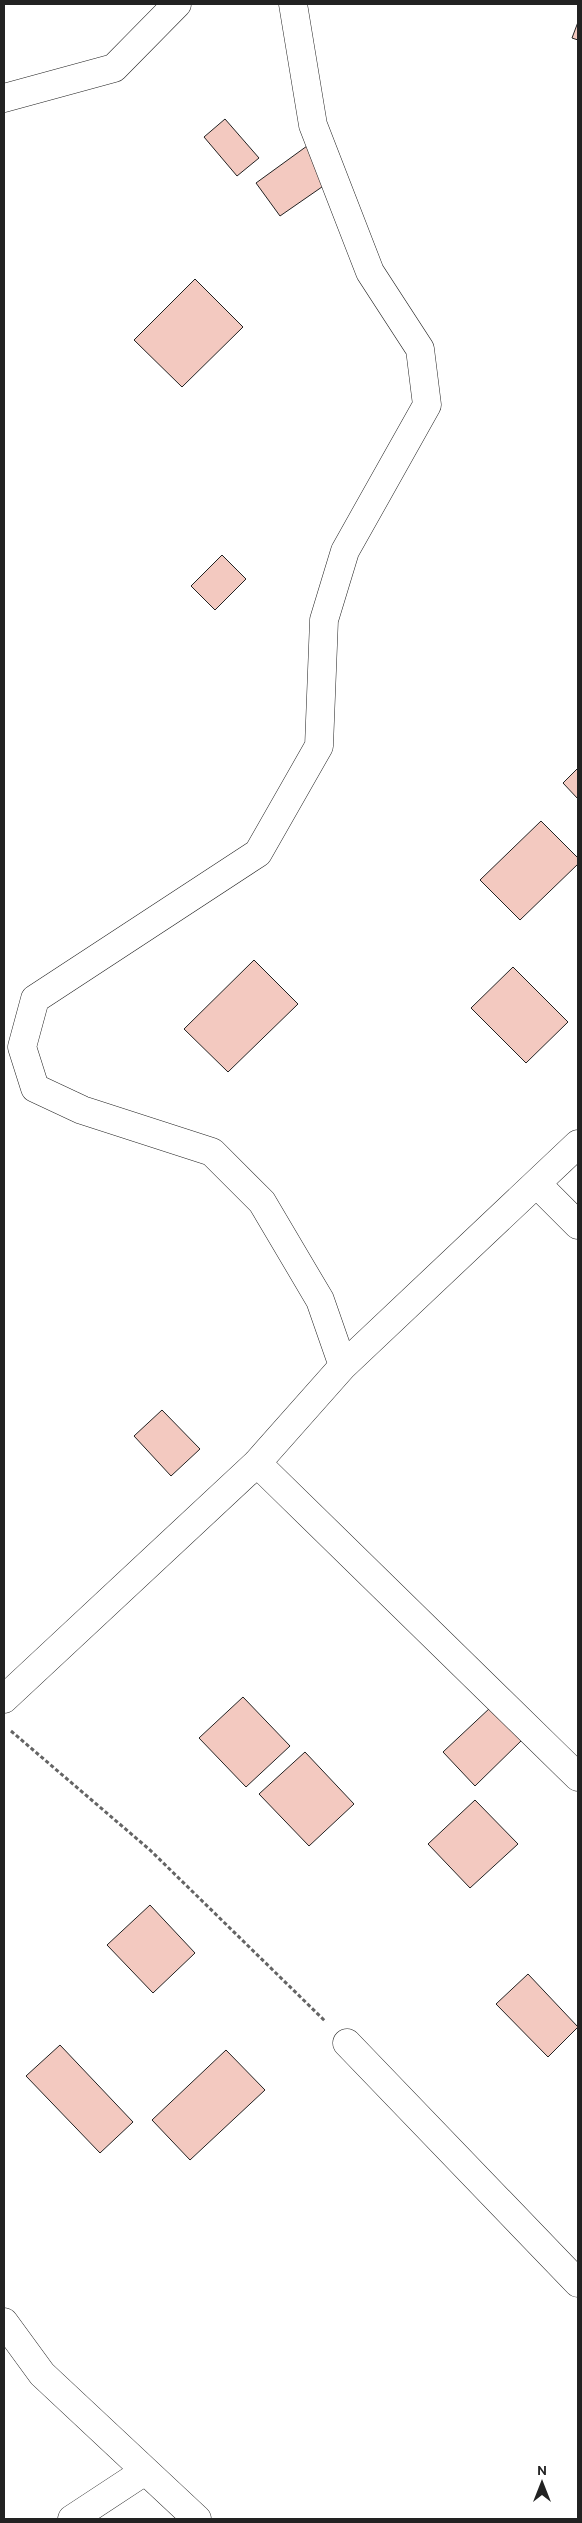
<svg xmlns="http://www.w3.org/2000/svg" width="582" height="2523" font-family="Overpass,sans-serif">
	<style>
		.building { fill: #f3c9c0; stroke: #222 }
		.lines { fill: none; stroke-linecap: round; stroke-linejoin: round }
		.minor-casing { stroke: #222; stroke-width: 29 }
		.path { stroke: #646464; stroke-width: 3; stroke-dasharray: 4 2.5; stroke-linecap: butt }
		.minor { stroke: #fff; stroke-width: 28 }
	</style>
	<rect width="100%" height="100%" fill="#fff"/>
	<path class="building" d="M578,22V40L572,38Z
		M225,119L259,158L237,176L204,137Z
		M307,146L332,180L280,216L256,183Z
		M195,279L243,327L182,387L134,340Z
		M222,555L246,579L215,610L191,586Z
		M578,768V799L563,783Z
		M541,821L578,858V864L520,920L480,880Z
		M254,960L298,1004L228,1072L184,1029Z
		M513,967L568,1022L526,1063L471,1008Z
		M162,1410L200,1449L171,1476L134,1436Z
		M243,1697L290,1746L246,1787L199,1738Z
		M491,1707L523,1739L475,1786L443,1752Z
		M305,1752L354,1804L309,1846L259,1794Z
		M475,1800L518,1844L470,1888L428,1844Z
		M150,1905L195,1953L153,1993L107,1945Z
		M528,1974L578,2027L548,2057L496,2004Z
		M60,2045L133,2122L100,2153L26,2076Z
		M226,2050L265,2090L190,2160L152,2120Z"/>
	<g class="lines">
		<defs>
			<path id="minor" d="M293,4L313,125L370,272L420,349L427,405L345,551L324,620L319,746L258,853L35,999L22,1047L35,1088L82,1110L212,1152L262,1202L320,1300L343,1366
				M4,98L114,68L177,4
				M537,1184L578,1225
				M257,1463L578,1777
				M4,1699L257,1463L343,1366L578,1144
				M347,2043L578,2283
				M4,2322L42,2374L197,2519
				M72,2519L145,2471"/>
		</defs>
		<use href="#minor" class="minor-casing"/>
		<path class="path" d="M11,1731L150,1850L326,2022"/>
		<use href="#minor" class="minor"/>
	</g>
	<rect width="582" height="2523" fill="none" stroke="#222222" stroke-width="10"/>
	<g transform="translate(542 2483)" stroke="#ffffff" stroke-width="4" paint-order="stroke">
	<path d="M0-4L9 19L0 12L-9 19Z" fill="#222222"/>
	<text y="-8" font-size="14" font-weight="bold" text-anchor="middle" fill="#222222">N</text>
	</g>
</svg>
